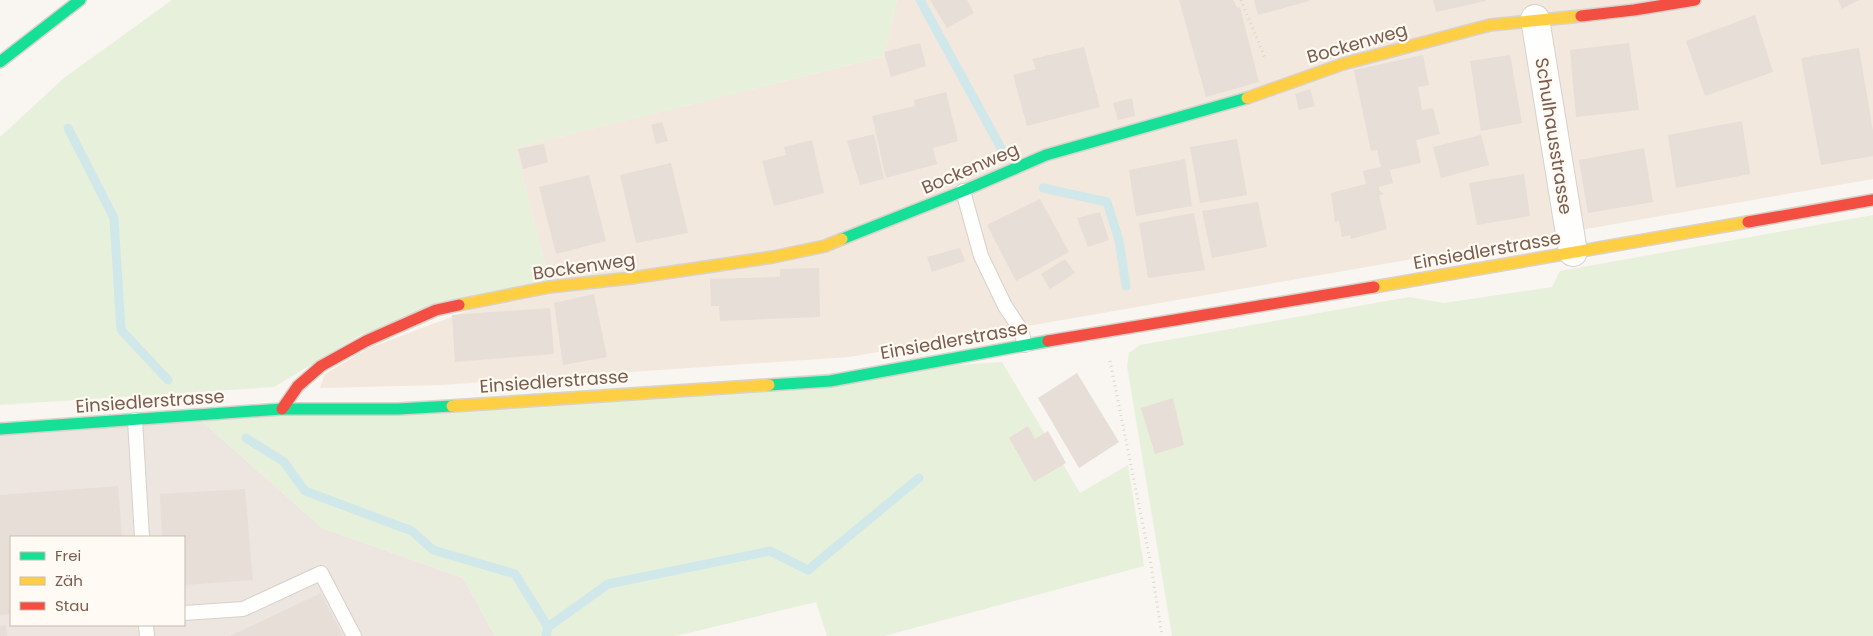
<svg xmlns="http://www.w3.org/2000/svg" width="1873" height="636" font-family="Poppins,sans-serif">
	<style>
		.residential { fill: #f2e8de }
		.industrial { fill: #ede5e0; fill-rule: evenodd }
		.green { fill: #e7f0db }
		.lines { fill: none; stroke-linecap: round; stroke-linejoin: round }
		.stream { stroke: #d0e8ea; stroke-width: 9 }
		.building { fill: #e6ded7 }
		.lane-casing { stroke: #d7d1cb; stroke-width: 16 }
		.street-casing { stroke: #d7d1cb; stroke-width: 30 }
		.fast-casing { stroke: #d9d2cb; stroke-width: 14 }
		.slow-casing { stroke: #d9d2cb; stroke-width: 14 }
		.jam-casing { stroke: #d9d2cb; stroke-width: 14 }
		.path { stroke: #dcd5d0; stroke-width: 3; stroke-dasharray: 1 4; stroke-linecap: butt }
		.lane { stroke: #fefefd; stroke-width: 14 }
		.street { stroke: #fefefd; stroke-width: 28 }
		.fast { stroke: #16e098; stroke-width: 11 }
		.slow { stroke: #ffcf43; stroke-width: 11 }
		.jam { stroke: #f24e42; stroke-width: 11 }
		.labels { text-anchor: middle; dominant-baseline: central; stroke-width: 4.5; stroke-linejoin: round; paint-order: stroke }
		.street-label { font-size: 18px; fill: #7a5c4d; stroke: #fffaf3 }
	</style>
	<rect width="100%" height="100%" fill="#f9f5f0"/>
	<path class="residential" d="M897,0H1873V179L849,357L441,385L320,388L325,374L369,348L549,280L515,148L884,56Z"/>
	<path class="industrial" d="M196,416L322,528L463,578L495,636H0V429ZM11,537H184V625H11Z"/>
	<path class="green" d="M172,0H897L884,56L515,148L549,280L362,334L274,387L0,405V137L64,78Z
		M1873,215V636H1172L1127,366L1129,353L1140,345L1409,297L1444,303L1552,287L1560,271Z
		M1002,362L1080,493L1128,465L1144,566L884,636H827L816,602L676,636H495L463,578L322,528L196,416Z"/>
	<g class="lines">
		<path class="stream" d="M920,0L1001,148
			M68,128L114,218L121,330L168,380
			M1043,188L1107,202L1119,240L1126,286
			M246,438L284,462L305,491L412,531L433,550L515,574L548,627L546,636
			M548,627L608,584L770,551L808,570L919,478"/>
	</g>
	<path class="building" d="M930,0H967L974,13L947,28Z
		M1179,0H1233L1238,8L1240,7L1259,82L1206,97Z
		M1254,0H1309V1L1258,15Z
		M1433,0H1486V1L1436,12Z
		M1838,0H1859L1842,9Z
		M1755,15L1773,72L1705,96L1686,41Z
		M920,43L926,66L891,77L884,52Z
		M1629,43L1639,110L1576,117L1570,50Z
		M1084,47L1100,107L1027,126L1013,75L1036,69L1032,59Z
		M1859,48L1873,131V156L1821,165L1801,58Z
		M1423,55L1429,85L1418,87L1422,110L1433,108L1440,134L1416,140L1421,163L1390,170L1393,183L1379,187V190L1384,194L1379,195L1387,229L1351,239L1350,235L1342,237L1339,221L1335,222L1331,193L1366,184L1363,171L1381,167L1377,150L1371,151L1354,70Z
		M1510,55L1522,123L1481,131L1470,61Z
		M1310,89L1315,106L1299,110L1295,94Z
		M946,92L958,141L933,148L937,164L886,178L872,116L915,106L914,100Z
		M1132,98L1135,116L1118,120L1113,103Z
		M1742,121L1750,174L1676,188L1668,135Z
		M662,122L668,141L656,144L651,125Z
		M874,134L884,179L860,185L847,141Z
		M1481,135L1489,165L1441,178L1433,147Z
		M1237,139L1247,195L1200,203L1190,147Z
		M812,140L824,193L774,206L762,161L786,155L784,147Z
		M544,144L548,162L523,169L518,149Z
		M1644,148L1653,202L1588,213L1579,160Z
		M1185,159L1192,206L1136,216L1129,170Z
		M671,163L688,233L636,243L620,175Z
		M1524,174L1530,216L1477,225L1469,183Z
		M589,175L606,241L556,254L539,187Z
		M1040,199L1069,252L1016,281L987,225Z
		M1258,202L1267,247L1212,258L1202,211Z
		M1100,212L1109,240L1088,247L1077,218Z
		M1194,213L1205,270L1148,278L1139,223Z
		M960,248L965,261L932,272L927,257Z
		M1065,259L1075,273L1050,289L1041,274Z
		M819,268L820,317L720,321L719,306H711L710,279L780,277V269Z
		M594,294L607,357L563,365L554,303Z
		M550,308L554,354L455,362L452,315Z
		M1077,373L1119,442L1079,468L1038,398Z
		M1173,398L1184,445L1155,454L1141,408Z
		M1028,426L1035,439L1048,431L1066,463L1034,482L1009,438Z
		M118,486L122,537H11V614L0,615V495Z
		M245,489L253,580L184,585V537H162L160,494Z
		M321,593L343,636H230Z
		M6,625L7,636H0V626Z"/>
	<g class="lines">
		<defs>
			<path id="lane" d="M963,191L981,256L1005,306L1021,330L1025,345
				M135,420L142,537
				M184,613L243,609L321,573L354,636
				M146,625L147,636"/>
			<path id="street" d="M1535,19L1573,252"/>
			<path id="fast" d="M0,62L80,0
				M842,239L963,191L1046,155L1247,98
				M769,385L830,381L1048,341
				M0,429L282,409H398L452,406"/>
			<path id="slow" d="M1247,98L1343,64L1490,25L1581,16
				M1374,287L1748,222
				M459,305L549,287L631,278L773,257L825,246L842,239
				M452,406L769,385"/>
			<path id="jam" d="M1581,16L1634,10L1695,0
				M1748,222L1873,200
				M1048,341L1374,287
				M282,409L298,386L321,366L366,341L436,310L459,305"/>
		</defs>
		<use href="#lane" class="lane-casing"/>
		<use href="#street" class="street-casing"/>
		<use href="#fast" class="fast-casing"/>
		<use href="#slow" class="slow-casing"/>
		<use href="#jam" class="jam-casing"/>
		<path class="path" d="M1241,0L1266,60
			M1110,361L1151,565L1162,636"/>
		<use href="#lane" class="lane"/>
		<use href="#street" class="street"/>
		<use href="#fast" class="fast"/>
		<use href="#slow" class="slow"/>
		<use href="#jam" class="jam"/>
	</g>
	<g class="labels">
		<g class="street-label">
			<text transform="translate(1357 43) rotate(-16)">Bockenweg</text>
			<text transform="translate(1554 136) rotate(81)">Schulhausstrasse</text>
			<text transform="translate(970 168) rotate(-23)">Bockenweg</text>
			<text transform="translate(1487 250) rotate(-10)">Einsiedlerstrasse</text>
			<text transform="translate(584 266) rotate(-8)">Bockenweg</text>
			<text transform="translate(954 340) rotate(-10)">Einsiedlerstrasse</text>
			<text transform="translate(554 381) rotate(-4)">Einsiedlerstrasse</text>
			<text transform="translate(150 401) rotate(-4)">Einsiedlerstrasse</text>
		</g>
	</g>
	<rect x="10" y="536" width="175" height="90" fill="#fffaf3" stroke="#cabbb1"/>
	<rect x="20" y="552" width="25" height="8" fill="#16e098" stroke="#cabbb1"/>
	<text x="55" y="561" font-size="15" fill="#7a5c4d">Frei</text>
	<rect x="20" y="577" width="25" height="8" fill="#ffcf43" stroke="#cabbb1"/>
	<text x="55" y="586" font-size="15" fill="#7a5c4d">Zäh</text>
	<rect x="20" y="602" width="25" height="8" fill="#f24e42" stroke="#cabbb1"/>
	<text x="55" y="611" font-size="15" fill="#7a5c4d">Stau</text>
</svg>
